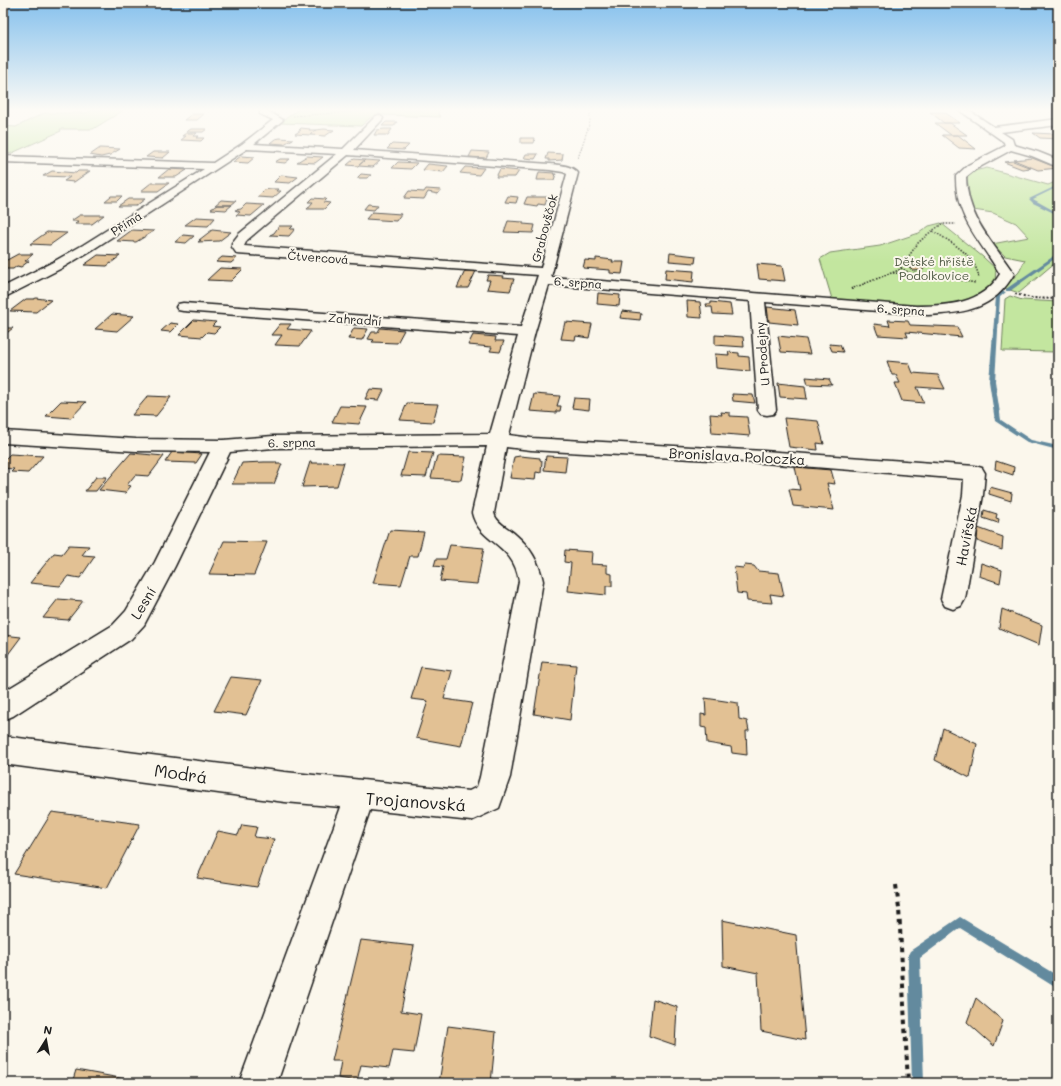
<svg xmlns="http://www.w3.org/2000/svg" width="1061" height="1086" font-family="Mali,sans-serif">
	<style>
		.green { fill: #c3e69f; stroke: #70815e }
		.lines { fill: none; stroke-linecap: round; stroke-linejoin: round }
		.stream { fill: #638a9e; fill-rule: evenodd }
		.building { fill: #e2c194; stroke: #1c1c1c }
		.street-casing { stroke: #1c1c1c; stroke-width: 3 }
		.path-far3 { stroke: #1c1c1c; stroke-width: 1; stroke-dasharray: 1.5 1.5; stroke-linecap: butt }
		.path-far2 { stroke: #1c1c1c; stroke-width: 1.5; stroke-dasharray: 1.5 1.5; stroke-linecap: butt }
		.path-far1 { stroke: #1c1c1c; stroke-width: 2; stroke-dasharray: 2 2; stroke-linecap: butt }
		.path { stroke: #1c1c1c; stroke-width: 4; stroke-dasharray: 4.5 4.5; stroke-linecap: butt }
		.street { fill: #fbf7ec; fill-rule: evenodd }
		.labels { text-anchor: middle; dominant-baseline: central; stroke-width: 4; stroke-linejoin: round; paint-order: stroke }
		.far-street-label { font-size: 12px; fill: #1c1c1c; stroke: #fbf7ec }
		.far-park-label { font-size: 12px; fill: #4e5943; stroke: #fbf7ec }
		.street-label { font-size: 14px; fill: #1c1c1c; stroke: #fbf7ec }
		.near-street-label { font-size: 17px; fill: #1c1c1c; stroke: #fbf7ec }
	</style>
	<rect width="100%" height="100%" fill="#fbf7ec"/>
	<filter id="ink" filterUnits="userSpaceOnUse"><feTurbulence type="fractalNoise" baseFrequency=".025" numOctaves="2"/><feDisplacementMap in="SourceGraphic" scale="8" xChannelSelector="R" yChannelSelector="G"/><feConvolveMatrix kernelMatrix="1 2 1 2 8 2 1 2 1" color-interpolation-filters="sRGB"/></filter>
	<g filter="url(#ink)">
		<path class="green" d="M92,110H124L93,129H60L61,131L12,153L3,155V126L16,127L44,113H86Z
			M297,110H439L438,114L441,117L382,115L370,118L361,126L280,123Z
			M987,168L1048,185L1058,181V263L1051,266L1019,293L1004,288L1019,272L1025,260L1005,256L992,244L1029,237L1016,223L993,213L960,208L970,203L967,177L974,171Z
			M941,223L983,257L996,269L995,281L979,296L950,305L917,308L832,299L820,259L830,253L880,246L919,233L929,226Z
			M1010,296L1022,300L1058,302V352L1002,351L1005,299Z"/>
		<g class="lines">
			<path class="stream" d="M1058,185V187L1033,199L1058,213V215L1033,203L1029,199Z
				M1057,252H1058V255L1053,260L1010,291H1006V289L1051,258Z
				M1002,291L1006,292L1000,297L995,381L1001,420L1031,440L1058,446V450L1027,442L995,421L989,381L996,297Z
				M960,917L1058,976V989L960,928L920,958L924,1083H912L908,955L910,951Z"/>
		</g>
		<path class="building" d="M930,112H944L960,123H944Z
			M192,114H204L197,120H184Z
			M386,122H397L394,126H382Z
			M935,123H950L967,135H951Z
			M301,128L310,129L309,130H316L310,135L295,134L301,130H299Z
			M191,129H207L203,132H186Z
			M324,129L334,130L325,136L310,135L316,130Z
			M384,129H392L388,135H374L377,130Z
			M186,133H197L193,136H199L196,138H204L201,141L181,140L186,136H182Z
			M1033,133L1055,134L1058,136V139L1040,138Z
			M942,135H958L976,149L959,148Z
			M280,138L293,139L284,144L270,143L275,139Z
			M521,138H535L534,143H521Z
			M392,144L409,145L404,150L387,149Z
			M100,148L120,149L110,155L101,157L90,155Z
			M472,151L489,152L486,158L469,157Z
			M153,152H170L163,158L146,157Z
			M548,153L563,154L562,160L549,161V159H546Z
			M526,154H538L535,159L524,158Z
			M241,156L255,157L248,163L233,162Z
			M307,156L323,157L315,163L297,162Z
			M1032,158L1058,168L1038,170L1014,160Z
			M280,159H290L285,163L275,162Z
			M354,159L365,160L358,166L347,165Z
			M365,160L380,161L373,167L358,166Z
			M1013,161L1031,168L1022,169L1004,162Z
			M398,162L417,163L411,169L392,168Z
			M428,164L448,166L443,172L423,170Z
			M465,167L484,168L479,175L460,173Z
			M169,169L187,170L176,177H159Z
			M500,169L519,171L515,177H496Z
			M52,171L76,173L78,171H90L74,182L64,181L70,177L43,176Z
			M539,172L554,173L553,174H556L554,180H537Z
			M361,174L371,175L367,178H357Z
			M281,175L298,177L290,183L274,182Z
			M151,183H169L158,191H141Z
			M270,189H279L277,191H281L273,198L257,197L264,190Z
			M426,189L441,190L438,194L428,192L424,199L404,198L409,191L424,192Z
			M111,196H122L117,201H105Z
			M508,196L518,197L516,203L505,202Z
			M527,197H547L545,205L538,204L537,206L524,204Z
			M312,198L326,199L323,202L330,203L324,209H307L313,202H308Z
			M128,199H145L136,206H118Z
			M221,200L236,201L231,205H215Z
			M246,204L264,205L251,216L236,215L240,212L235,210L241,209Z
			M368,204L378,205L374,210L364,209Z
			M217,205H232L226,210L211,209Z
			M372,212L401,214L396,221L366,219Z
			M80,215H104L92,224H75L78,221H71Z
			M196,217L215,218L208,226L185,225Z
			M508,221L523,222V224L535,225L533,233L504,232Z
			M279,226H293L290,229H295L289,236L270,235L274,233Z
			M132,230L154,231L136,242L117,241Z
			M212,230L231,232L219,241L198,242L201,240H199Z
			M47,232L67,233L50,245L30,244Z
			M183,235L194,236L186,243L175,242Z
			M670,253L696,256L695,263L669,261Z
			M18,254H33L25,261H29L21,267L17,266L13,269H3V260H7Z
			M98,255L120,256L107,266L84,265Z
			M222,257L237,258L231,263L216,262Z
			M596,258L613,260L612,262H624L622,274L610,273V270L583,268L585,260L596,261Z
			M757,264L782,266L785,281L759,279Z
			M920,266L924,268L923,270L914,271L909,268L915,266Z
			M220,268L243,269L231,281L207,280Z
			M666,269L694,271L693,282L665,279Z
			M465,271H476L468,288H457Z
			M488,275L504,276L503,278L514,279L510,291L487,289L490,280H486Z
			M598,293L620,295L619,306L597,304Z
			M36,298L51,300L36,312L10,311L26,299H34Z
			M687,301L700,302L702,318L688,317Z
			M711,302L730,304L732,315L713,314L712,307H707L706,304H711Z
			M767,307L795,310L798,325L769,322Z
			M622,311L641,313L640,320L620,318Z
			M112,314L134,316L117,331L95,329Z
			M194,320L216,322L212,326L220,327L214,333L207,332L202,337L179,335Z
			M888,320L908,321L910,325L957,327L962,337L906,332L908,337L878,335L874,324L890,326Z
			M565,322L592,324L589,338L576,336L575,340L561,339Z
			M170,323L178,324L170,332L161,331Z
			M280,324H291L287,329L311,331L300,346L275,345L282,335H271Z
			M3,328H13L3,336Z
			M354,328L368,329L362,340L348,339Z
			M380,328L404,330L397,343L372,342L374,340L368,339L372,332H378Z
			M473,335L496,337L495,341H504L500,352L490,351L492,347L468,345Z
			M715,335L743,337L744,347L715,345Z
			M778,336L806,339L810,354L781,352Z
			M829,344L840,345L843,352L832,351Z
			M728,352L739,353V356L749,357L750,371L716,368L715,354L729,355Z
			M887,361L909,363L913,373L938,375L945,389L917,387L924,403L902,401L895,383H900L896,375H892Z
			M806,377L829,379L832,385L808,384Z
			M778,383L805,386L807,399L780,397Z
			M370,389L384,390L379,400L365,399Z
			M534,394L560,396L557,406H561L560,411H556V413L530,411Z
			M732,394L753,395L755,403L733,401Z
			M148,396L171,397L156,416L132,415Z
			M574,398L590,399L589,410L572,408Z
			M61,401L86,402L71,418L46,416Z
			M407,403L438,404L433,422L400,420Z
			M340,406L367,407L359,424L332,422Z
			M721,412L730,413V416L747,417L750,436L712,433L710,414L722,415Z
			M784,418L818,421L824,444L817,443L818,450L789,447Z
			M172,452L202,454L196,463L165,462Z
			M408,452L433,453L426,477L401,476Z
			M131,453L164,456L149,476L135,475L127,485L131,486L125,493L99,490Z
			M10,454L43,456L28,473L11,472L14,469L3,468V461Z
			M437,456L466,457L461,480L431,478Z
			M520,456L540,458V460L542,461L541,473L536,472L535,480L510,478L514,457Z
			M546,456L567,457L565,472L544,470Z
			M996,461L1014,467L1013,475L995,469Z
			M264,462H277L276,464H282L274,484H232L242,463Z
			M310,462H312L311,463H322L323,462L342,463L344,462L337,486L302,487Z
			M795,467L831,470L835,484L827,483L834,510L793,506L789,489L800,490Z
			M96,477H107L96,491H85Z
			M990,487L1012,493L1011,501L989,494Z
			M984,510L997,514L996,518L999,519L998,523L983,518Z
			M978,528L1003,537L1002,550L977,541Z
			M390,530L424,532L418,556H410L401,585L373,583Z
			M224,541L267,542L254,575L209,574Z
			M69,545L89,546L82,555L95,556L80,578L68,576L60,586L30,583L54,553L62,554Z
			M450,545L484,548L477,584L440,581L443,567L434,566L436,559H446Z
			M565,550L592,552L591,564L607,565V573L612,574V586H606V595L568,591L571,563L564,562Z
			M981,563L1002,570L1000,583L979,576Z
			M745,565L754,566L758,571L779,573L784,596L770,594L772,603L747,601L746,594L737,593L734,567L743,568Z
			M58,599L83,601L68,620L43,618Z
			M1002,609L1042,625L1039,645L999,628Z
			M3,635L21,637L3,661Z
			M542,662L576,665L570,720L534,714Z
			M421,667L452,671L444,699L472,703L461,746L416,738L428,701L411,699Z
			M231,677L262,680L246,715L214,711Z
			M705,698L738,703L739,719L747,721L749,731H746L747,755L732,753L731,747L707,743L706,728L701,727V714L706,715Z
			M943,728L977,744L970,778L935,760Z
			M52,812L140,824L107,888L14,874Z
			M242,825L257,827L254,837L274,839L257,887L197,878L218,831L238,835Z
			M722,920L796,935L805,1040L761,1031L758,973L723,966Z
			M361,940L414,946L401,1011L421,1014L414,1053L393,1051L389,1068L361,1065L357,1081L338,1078L341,1061H332Z
			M976,998L1003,1021L994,1046L967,1022Z
			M653,999L677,1007L675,1045L649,1036Z
			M448,1026L496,1032L491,1083H439Z
			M76,1070L142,1082L72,1083Z"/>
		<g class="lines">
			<defs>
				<path id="street" d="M260,110H268V111L283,120L254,144L343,149L376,116L379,115L383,118L382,120L354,150L550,164C560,165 571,165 578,173L551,277L916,306C948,306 982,304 1000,274C980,240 955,218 956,176L968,165L1005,146L1004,142L959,110H968L994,127L1058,119V125L1001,132L1012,139L1014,145L1038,152L1058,160V167L1032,156L1011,150L976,169L966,177C967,218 993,242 1014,274C994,309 966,313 928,315L765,302L776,410L773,414L767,415L761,414L758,410L750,301L549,285L535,332L509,435L531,438L764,451L975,466L982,468L985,473L983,495L965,599L961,606L953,609L945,606L941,599L963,495L964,479L764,463L531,450L506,447L494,513C496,523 509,528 516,535C530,547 539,562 543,581L510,777L499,808L471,821L370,810L277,1083H239L341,807L285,802L3,764V736L285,772L469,791L477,787L480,777L519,581C514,543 479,543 472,513L487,446L273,448L230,452L175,566L144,625L131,639L13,716L3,720V692L113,625L126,611L155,562L210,452L136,451L3,443V431L136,439L223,440L273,436L490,434L518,336L183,311L178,310L176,307L178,304L183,303L521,327L538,275L237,254L232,247V243L239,234L337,154L247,149L92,250L62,268L3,298V288L5,286L53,262L83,245L204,169L3,162V156L213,163L242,144L273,120L260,114ZM348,155L550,170L563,172L567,174L541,268L244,246L247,240Z"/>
			</defs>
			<use href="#street" class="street-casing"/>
			<path class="path-far3" d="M293,116L364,111
				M578,158L590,122V110"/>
			<path class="path-far2" d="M933,231C952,243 975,254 979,278
				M901,268L910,273
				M893,273L935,275L975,283
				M851,289L899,270L918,243L928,234L942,224H956"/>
			<path class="path-far1" d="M851,289L854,288
				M1015,294L1032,298L1058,299"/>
			<path class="path" d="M896,885L899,908L908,1083"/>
			<use href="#street" class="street"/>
		</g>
	</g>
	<linearGradient id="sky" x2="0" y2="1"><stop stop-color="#86c1ed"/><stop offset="0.42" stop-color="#fdfbf6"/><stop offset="1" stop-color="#fdfbf6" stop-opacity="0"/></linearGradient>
	<rect width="1061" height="262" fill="url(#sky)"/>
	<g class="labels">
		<g class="far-street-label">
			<text transform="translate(126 223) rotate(-32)">Přímá</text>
			<text transform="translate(544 228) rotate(-75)">Grabovščok</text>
			<text transform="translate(318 257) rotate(4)">Čtvercová</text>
			<text transform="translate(578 282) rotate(4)">6. srpna</text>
			<text transform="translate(901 309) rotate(4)">6. srpna</text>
			<text transform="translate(355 319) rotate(4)">Zahradní</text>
			<text transform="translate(762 354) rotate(-95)">U Prodejny</text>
			<text transform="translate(292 442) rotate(-1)">6. srpna</text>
		</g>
		<g class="far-park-label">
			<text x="934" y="261">Dětské hřiště<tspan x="934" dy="14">Podolkovice</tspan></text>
		</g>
		<g class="street-label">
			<text transform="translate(737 456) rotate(3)">Bronislava Poloczka</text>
			<text transform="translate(966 536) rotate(-79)">Havířská</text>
			<text transform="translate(143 603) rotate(-59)">Lesní</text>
		</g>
		<g class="near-street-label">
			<text transform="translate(181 773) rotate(8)">Modrá</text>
			<text transform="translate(416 801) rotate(4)">Trojanovská</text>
		</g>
	</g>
	<rect width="1061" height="1086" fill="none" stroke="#fbf7ec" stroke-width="16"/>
	<rect x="8" y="8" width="1045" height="1070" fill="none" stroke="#1c1c1c" stroke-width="1.5" filter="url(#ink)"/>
	<g transform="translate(46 1040) rotate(11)" stroke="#fbf7ec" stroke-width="3" paint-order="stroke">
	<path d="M0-3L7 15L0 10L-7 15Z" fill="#1c1c1c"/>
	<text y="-6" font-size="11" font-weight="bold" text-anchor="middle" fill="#1c1c1c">N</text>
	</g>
</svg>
